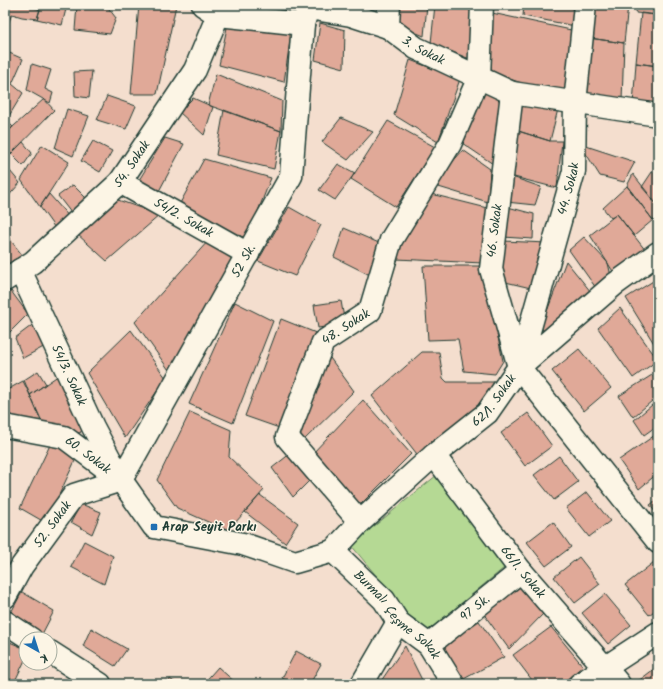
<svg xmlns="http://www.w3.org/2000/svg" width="663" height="689" font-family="Kalam,sans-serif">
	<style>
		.green { fill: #b5d994; stroke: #6a8b64 }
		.building { fill: #e0a998; stroke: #1f3d34 }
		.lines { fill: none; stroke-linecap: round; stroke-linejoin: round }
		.minor-casing { stroke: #1f3d34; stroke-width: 25 }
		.minor { stroke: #fcf5e5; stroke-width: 22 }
		.poi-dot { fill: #1f6fb2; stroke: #fcf5e5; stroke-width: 1.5 }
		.labels { text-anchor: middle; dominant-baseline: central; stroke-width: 3; stroke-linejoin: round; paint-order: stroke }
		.street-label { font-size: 13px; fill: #1f3d34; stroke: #fcf5e5 }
		.poi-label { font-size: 13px; font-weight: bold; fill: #1f3d34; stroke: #fcf5e5; text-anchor: start }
	</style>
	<rect width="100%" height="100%" fill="#f4dece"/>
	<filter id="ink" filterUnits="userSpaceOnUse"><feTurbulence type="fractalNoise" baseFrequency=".025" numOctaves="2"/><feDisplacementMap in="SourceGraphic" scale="8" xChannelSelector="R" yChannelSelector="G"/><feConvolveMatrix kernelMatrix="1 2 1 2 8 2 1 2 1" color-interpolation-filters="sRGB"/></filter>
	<g filter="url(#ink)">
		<path class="green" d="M437,475L510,563L424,634L351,545Z"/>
		<path class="building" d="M5,5H28L40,10L37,19L22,17L12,14L5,31Z
			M41,5H67L62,25L37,19Z
			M77,5H106L116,18L110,34L75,30Z
			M139,5H176L157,94H131Z
			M280,5H298L299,18L282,19Z
			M398,5H427L424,36L397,25Z
			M435,5H473L472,60L431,43Z
			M524,5H538V6L577,5L575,26L523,16Z
			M592,5H628L624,43L589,38Z
			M637,5H658L656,15L636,13Z
			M492,13L571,30L565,97L491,73Z
			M641,13L658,15V66L636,63Z
			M228,23L291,34L284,82L219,65Z
			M320,23L345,30L344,68L315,60Z
			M589,38L624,43L622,101L583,99Z
			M5,51L23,59L12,84L23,93L9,116L5,113Z
			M410,60L460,79L438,142L394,115Z
			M636,63L658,66V109L633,105Z
			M32,64L51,70L45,89L53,93L50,103L27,90Z
			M92,71L89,98L75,96L74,72Z
			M216,74L282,101L281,131L208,105Z
			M485,89L502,100L493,164L459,141Z
			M107,96L136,106L126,129L97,120Z
			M193,98L213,107L204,135L179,112Z
			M44,99L54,110L8,157L5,153V134Z
			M517,102L558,109L550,141L515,130Z
			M67,109L89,116L73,156L55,148Z
			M224,110L281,131L274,169L216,155Z
			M341,118L373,132L348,160L322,142Z
			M5,119L13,127L5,134Z
			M388,121L435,147L396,207L351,179Z
			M515,130L550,141H562L557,188L510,176Z
			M165,138L184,144L159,191L139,180Z
			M93,141L112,151L100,172L81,161Z
			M23,142L32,153L23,166L11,154Z
			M580,144L635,162L624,182L600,176Z
			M42,145L69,162L40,207L21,180Z
			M463,150L490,169L488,202L432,185Z
			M204,159L271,178L247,239L178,207Z
			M338,164L355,173L335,200L319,190Z
			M5,165L20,183L5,200Z
			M652,172L658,174V206L642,187Z
			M633,174L658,206V216L653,220L627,186Z
			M512,177L541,187L535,205L506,202Z
			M73,185L88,200L72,214L58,196Z
			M627,186L653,220L634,236L617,214L611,218L603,208Z
			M427,193L487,208L483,263L396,259L398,239Z
			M49,194L71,219L57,231L40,207Z
			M118,200L160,215L107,261L77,234Z
			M504,206L534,214L533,239L503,237Z
			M289,207L321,225L295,276L258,261Z
			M617,214L646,251L614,273L590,235Z
			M344,228L379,243L370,275L334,257Z
			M5,233L26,260L12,268L5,259Z
			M584,237L608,263L611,276L596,288L569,250Z
			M209,240L233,257L171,373L135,322Z
			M503,241L547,243L535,289L497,280Z
			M566,261L591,292L545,333L541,327Z
			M423,266H483L503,361L495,374L464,371L458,339L428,340Z
			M658,278V350L626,298Z
			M11,291L28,314L8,334L5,331V296Z
			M341,301L345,324L318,328L314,305Z
			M235,302L273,321L233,423L189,404Z
			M620,308L658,360L633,378L598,328Z
			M281,319L321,335L285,430L245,416Z
			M39,320L51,343L23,358L15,338Z
			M131,330L166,378L125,438L87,373Z
			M579,349L611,388L584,411L552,371Z
			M325,351L354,391L302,442L295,433Z
			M422,352H439L443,378L447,382H495L480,406L420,458L372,396Z
			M38,371L46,384L30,395L24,380Z
			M62,373L86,423L80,433L44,426L30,395Z
			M652,375L658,383V396L633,417L619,396Z
			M23,381L30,395L44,428L11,421L5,396V391Z
			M363,400L411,454L356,509L311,455Z
			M658,400V425L644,435L634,420Z
			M190,412L231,430L229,457L264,490L228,531L177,508L157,480Z
			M528,413L552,446L525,466L501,433Z
			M658,433V473L639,489L619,460Z
			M50,445L80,450L46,523L20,508Z
			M291,453L312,478L293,497L272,468Z
			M559,456L578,482L554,500L534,475Z
			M587,492L610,521L589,537L566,508Z
			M260,495L298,523L285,543L245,512Z
			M658,499V516L650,505Z
			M81,504L101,512L92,534L71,522Z
			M553,522L571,547L546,566L527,542Z
			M84,541L113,556L104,584L71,567Z
			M579,557L600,584L575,603L554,577Z
			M654,562L658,566V608L649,615L625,585Z
			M519,583L543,614L509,649L483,613Z
			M22,592L54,611L40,638L8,618Z
			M605,594L631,625L608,644L582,613Z
			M479,621L504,657L462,680L442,646Z
			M551,627L583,666L561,684H535L513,655Z
			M91,628L127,649L115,666L83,646Z
			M5,640L26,649V658L15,681L5,676Z
			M405,646L424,684H379Z
			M296,651L321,664L310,684H293L282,678Z
			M658,666V684H639L637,682Z
			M218,667L237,684H203Z
			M170,679L177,684H167Z"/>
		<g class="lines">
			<defs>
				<g id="minor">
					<path d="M203,5L218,15L303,24"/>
					<path id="s1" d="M308,8L351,15L388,27L416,48L512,93L658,115"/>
					<path d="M388,27L389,5"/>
					<path d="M512,93L491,269L519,367L658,542"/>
					<path id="s2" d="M120,182L248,254"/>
					<path id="s3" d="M20,270L93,427L121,480L154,527L243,544L295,562L333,551"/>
					<path id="s4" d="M5,280L33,262L120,182L195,70L218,15"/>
					<path id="s5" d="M519,367L574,171L575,103L585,5"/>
					<path id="s6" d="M5,426L64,437L116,476"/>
					<path id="s7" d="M434,455L521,571L619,684"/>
					<path id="s8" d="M121,480L291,176L303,24L309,5"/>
					<path id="s9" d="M360,522L287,437L323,342L370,311L391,240L450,144L479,77L482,5"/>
					<path id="s10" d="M333,551L360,522L434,455L487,413L519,367L615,284L658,253"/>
					<path id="s11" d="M333,551L384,600L398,622L429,645L453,684"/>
					<path id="s12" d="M5,597L22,566L74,495L121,480"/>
					<path d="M5,622L31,639"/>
					<path id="s13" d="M429,645L521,571"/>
					<path d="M50,652L100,684"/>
					<path d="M362,684L398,622"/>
					<path d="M580,684L658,633"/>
				</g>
			</defs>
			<use href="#minor" class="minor-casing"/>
			<use href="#minor" class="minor"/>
		</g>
	</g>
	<rect class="poi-dot" x="150" y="523" width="8" height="8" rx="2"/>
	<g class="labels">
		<g class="street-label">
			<text stroke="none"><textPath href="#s1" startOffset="125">3. Sokak</textPath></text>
			<text stroke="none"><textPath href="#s4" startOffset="173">54. Sokak</textPath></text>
			<text stroke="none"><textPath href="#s5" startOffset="185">44. Sokak</textPath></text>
			<text stroke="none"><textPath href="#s2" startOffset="73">54/2. Sokak</textPath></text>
			<text transform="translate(495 231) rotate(-83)">46. Sokak</text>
			<text stroke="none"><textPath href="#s8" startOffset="251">52 Sk.</textPath></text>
			<text stroke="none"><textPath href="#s9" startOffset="241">48. Sokak</textPath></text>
			<text stroke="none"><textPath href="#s3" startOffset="116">54/3. Sokak</textPath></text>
			<text stroke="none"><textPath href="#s10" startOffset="221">62/1. Sokak</textPath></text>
			<text stroke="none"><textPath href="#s6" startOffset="90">60. Sokak</textPath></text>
			<text stroke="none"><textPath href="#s12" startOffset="87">52. Sokak</textPath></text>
			<text stroke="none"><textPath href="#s7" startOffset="147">66/1. Sokak</textPath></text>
			<text stroke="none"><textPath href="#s13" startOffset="59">97 Sk.</textPath></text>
			<text stroke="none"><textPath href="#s11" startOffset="91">Burmalı Çeşme Sokak</textPath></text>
		</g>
		<g class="poi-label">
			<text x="162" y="527">Arap Seyit Parkı</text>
		</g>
	</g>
	<rect width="663" height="689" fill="none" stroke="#fcf5e5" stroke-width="20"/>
	<rect x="10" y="10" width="643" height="669" fill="none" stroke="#1f3d34" stroke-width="1.5" filter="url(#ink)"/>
	<g transform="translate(38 651) rotate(141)"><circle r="19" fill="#fcf5e5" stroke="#a4ab9e"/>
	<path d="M0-3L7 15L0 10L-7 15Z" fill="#1f6fb2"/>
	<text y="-6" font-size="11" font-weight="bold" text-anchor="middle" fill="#1f3d34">K</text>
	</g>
</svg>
